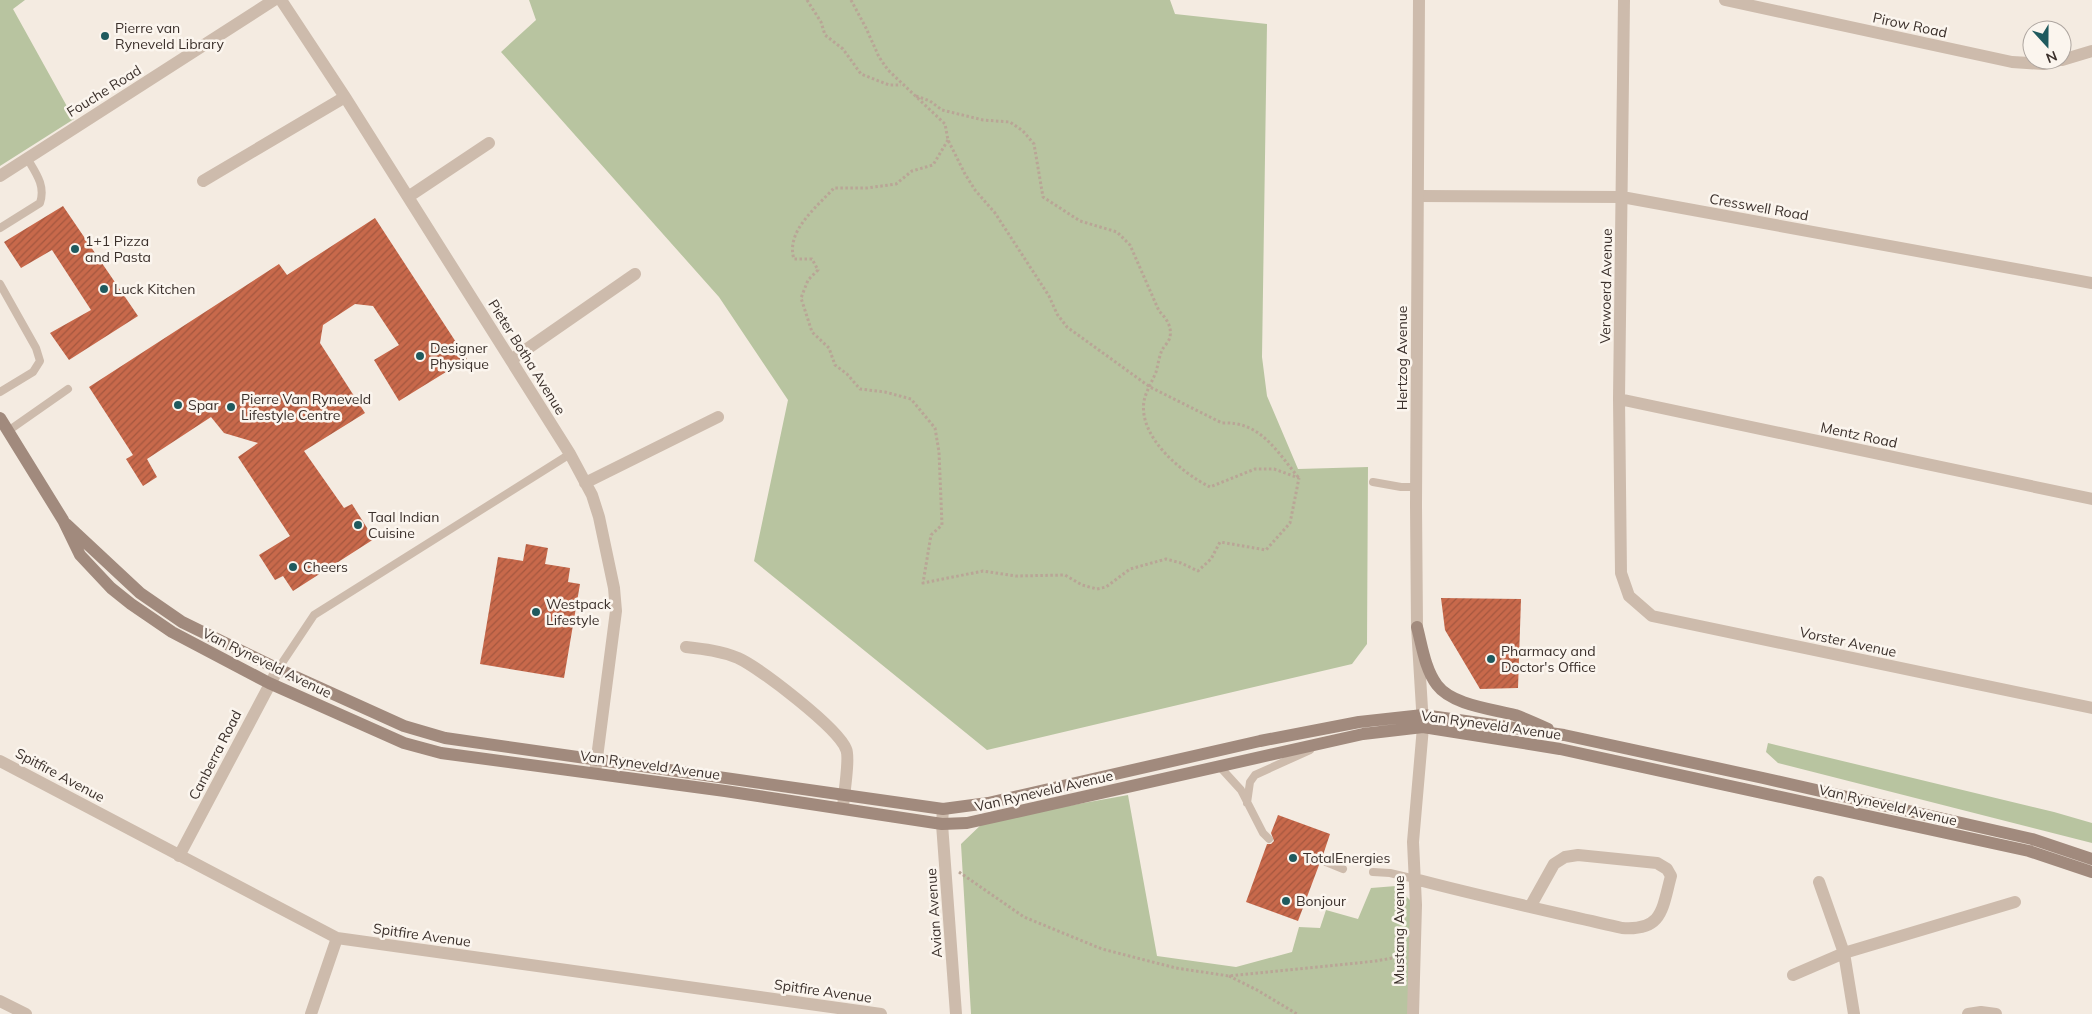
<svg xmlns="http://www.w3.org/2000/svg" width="2092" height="1014" font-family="Mulish,sans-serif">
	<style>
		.green { fill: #b8c4a0 }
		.building { fill: url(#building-hatch) }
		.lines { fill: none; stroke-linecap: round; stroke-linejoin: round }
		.path { stroke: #b9a596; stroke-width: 3; stroke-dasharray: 2.5 2.5; stroke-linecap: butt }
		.service { stroke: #cdbbac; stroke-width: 8 }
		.minor { stroke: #cdbbac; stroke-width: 12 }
		.tertiary { stroke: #cdbbac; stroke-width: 12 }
		.secondary { stroke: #a18a7d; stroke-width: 12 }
		.poi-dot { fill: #1f5a5e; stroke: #fbf5ee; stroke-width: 2 }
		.labels { text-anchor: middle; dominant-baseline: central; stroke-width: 5; stroke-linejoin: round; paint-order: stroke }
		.street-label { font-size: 14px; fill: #3b302b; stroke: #fbf5ee }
		.poi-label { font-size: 14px; fill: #3b302b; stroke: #fbf5ee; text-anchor: start }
	</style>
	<defs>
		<pattern id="building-hatch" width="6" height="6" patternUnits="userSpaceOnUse" patternTransform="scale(1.25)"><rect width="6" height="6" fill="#c8694b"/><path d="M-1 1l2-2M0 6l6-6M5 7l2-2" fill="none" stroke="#a4573f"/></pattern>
	</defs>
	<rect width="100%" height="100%" fill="#f4ebe1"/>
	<path class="green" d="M0,0H25L13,9L74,119L0,166Z
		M529,0H1170L1175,14L1267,24L1262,357L1267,396L1298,469L1368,467L1367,644L1352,664L987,750L754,561L788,400L719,297L501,52L536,20Z
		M1768,743L2054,812L2092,823V843L1778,763L1766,752Z
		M1128,795L1157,956L1236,967L1292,952L1299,927L1320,928L1326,910L1358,919L1371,888L1396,886L1416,906L1412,1014H971L961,844L985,821Z"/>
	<path class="building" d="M63,206L138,316L69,360L50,333L91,310L52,250L21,268L4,242Z
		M375,218L467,359L399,401L374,360L399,345L373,306L355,304L323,325L320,343L365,413L304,451L344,508L352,504L374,539L293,591L283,576L275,580L259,555L290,536L238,457L258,443L224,433L211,417L147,459L157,477L143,486L126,459L133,455L89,387L279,264L287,275Z
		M526,544L548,548L545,564L570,568L568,582L580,584L564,678L480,664L498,557L523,561Z
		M1441,598L1521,599L1518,688L1480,689L1445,630Z
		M1278,815L1330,834L1323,855H1318L1316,858L1319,865L1298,921L1246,902L1267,844H1271L1274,841L1271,833Z"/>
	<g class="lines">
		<path class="path" d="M807,0L821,22L825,35L843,49L861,74L889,85H901
			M851,0L866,28L879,57L888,70L945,124L948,140L965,174L975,190L995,213L1049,296L1057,314L1067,327L1150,387L1222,423C1261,421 1277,452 1299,478
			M916,96L930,101L942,110L983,120L1010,122L1023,131L1034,144L1043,197L1080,221L1117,232L1130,245L1159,311C1166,318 1172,326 1170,337C1169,342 1164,346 1162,350C1159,357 1158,365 1156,372C1152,382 1146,391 1144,401C1138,437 1182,473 1210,487L1255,469H1274L1299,478
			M948,140L933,165L912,171L896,184L867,188H834C818,206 785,231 794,259H812L818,270L808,280L801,298L812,332L829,348L835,365L847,374L860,389L885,392L911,399L935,428L939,452L942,525L931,535L923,583L983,571L1016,576L1065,575L1082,585L1097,589L1106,587L1130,569L1166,559L1181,563L1198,571L1211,559L1220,542L1266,550L1290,523L1299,478
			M959,872L1024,917L1102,949L1176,968L1229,976L1376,961L1403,956
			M1229,976L1257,990L1297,1014"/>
		<path class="service" d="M0,228L40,203C46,185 35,172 27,158
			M0,284L36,348L40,361L33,372L0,392
			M8,431L68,389
			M1373,482L1401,487H1417
			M278,669L314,615L570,454
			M1220,767L1241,790L1263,833L1269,839
			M1247,803L1250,782L1255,775L1310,750
			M1321,860L1343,869
			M1373,872L1390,873L1415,879"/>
		<path class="minor" d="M281,0L345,97L570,454L592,495L599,517L614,588L616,611L595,773
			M1624,0L1619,399L1621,573L1629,596L1652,616L2092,708
			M1725,0L2012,62L2044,64L2060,60
			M2062,60L2092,51
			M0,176L274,0
			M203,181L345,97
			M1418,196L1622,197L2092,283
			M408,197L489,143
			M511,360L635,274
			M1619,399L2092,499
			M585,483L718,417
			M686,647C704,649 721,651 738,658C760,668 838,728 846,749C850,757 844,794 843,806
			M0,761L337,938L881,1014
			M943,809L942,824L956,1014
			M179,856L278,669
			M1415,879C1483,897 1553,912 1622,928C1663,931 1662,909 1671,876L1667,869L1657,863L1578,855L1565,857L1554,864L1530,907
			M1793,975L1844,953L1819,882
			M0,1001L26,1014
			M311,1014L337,938
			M1413,1014L1416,905L1413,842L1423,727
			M1854,1014L1844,953L2015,902
			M1968,1014L1981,1012L1996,1014"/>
		<path class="tertiary" d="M1419,0L1416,505L1417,627L1423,725"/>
		<path class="secondary" d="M0,418L63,520L80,555L111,588L131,604L172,632L269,683L404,743L441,753L725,791L942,824L967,823L1363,734L1423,727L1560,749L2029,851L2092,872
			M66,524L140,593L182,622L278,669L404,726L445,738L943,809L988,803L1260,741L1359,722L1423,715L1564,735L1763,778L2032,839L2092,859
			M1417,627C1422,646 1425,669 1437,685C1452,705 1492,709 1515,715C1526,719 1537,724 1548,729"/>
	</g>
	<g class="poi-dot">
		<circle cx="105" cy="36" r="5"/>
		<circle cx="75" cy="249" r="5"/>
		<circle cx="104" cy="289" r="5"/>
		<circle cx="420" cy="356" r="5"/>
		<circle cx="178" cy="405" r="5"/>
		<circle cx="231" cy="407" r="5"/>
		<circle cx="358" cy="525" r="5"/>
		<circle cx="293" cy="567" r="5"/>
		<circle cx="536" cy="612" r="5"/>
		<circle cx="1491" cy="659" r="5"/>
		<circle cx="1293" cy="858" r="5"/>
		<circle cx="1286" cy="901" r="5"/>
	</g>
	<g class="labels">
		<g class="street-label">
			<text transform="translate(1910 25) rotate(12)">Pirow Road</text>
			<text transform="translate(104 91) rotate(-32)">Fouche Road</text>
			<text transform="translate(1759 207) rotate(10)">Cresswell Road</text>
			<text transform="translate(1606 286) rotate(-89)">Verwoerd Avenue</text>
			<text transform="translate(527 357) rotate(58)">Pieter Botha Avenue</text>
			<text transform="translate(1402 358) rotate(-90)">Hertzog Avenue</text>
			<text transform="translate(1859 435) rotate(12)">Mentz Road</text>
			<text transform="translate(1848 642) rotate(12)">Vorster Avenue</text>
			<text transform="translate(267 663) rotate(26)">Van Ryneveld Avenue</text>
			<text transform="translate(1491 725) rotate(8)">Van Ryneveld Avenue</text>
			<text transform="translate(215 755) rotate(-63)">Canberra Road</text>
			<text transform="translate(650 765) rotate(8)">Van Ryneveld Avenue</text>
			<text transform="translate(60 775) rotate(28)">Spitfire Avenue</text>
			<text transform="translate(1044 791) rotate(-13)">Van Ryneveld Avenue</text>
			<text transform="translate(1888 805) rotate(13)">Van Ryneveld Avenue</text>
			<text transform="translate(934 913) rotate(-94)">Avian Avenue</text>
			<text transform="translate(1399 930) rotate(-90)">Mustang Avenue</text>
			<text transform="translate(422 935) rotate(8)">Spitfire Avenue</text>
			<text transform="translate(823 991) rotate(8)">Spitfire Avenue</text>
		</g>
		<g class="poi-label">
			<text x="115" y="28">Pierre van<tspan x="115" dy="16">Ryneveld Library</tspan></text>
			<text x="85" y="241">1+1 Pizza<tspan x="85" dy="16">and Pasta</tspan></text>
			<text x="114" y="289">Luck Kitchen</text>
			<text x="430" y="348">Designer<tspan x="430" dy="16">Physique</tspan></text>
			<text x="241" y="399">Pierre Van Ryneveld<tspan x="241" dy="16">Lifestyle Centre</tspan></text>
			<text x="188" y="405">Spar</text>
			<text x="368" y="517">Taal Indian<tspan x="368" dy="16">Cuisine</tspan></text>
			<text x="303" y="567">Cheers</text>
			<text x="546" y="604">Westpack<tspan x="546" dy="16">Lifestyle</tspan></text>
			<text x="1501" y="651">Pharmacy and<tspan x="1501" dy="16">Doctor's Office</tspan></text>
			<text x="1303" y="858">TotalEnergies</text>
			<text x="1296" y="901">Bonjour</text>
		</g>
	</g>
	<g transform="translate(2047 45) rotate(159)"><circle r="24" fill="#fbf5ee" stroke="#aea6a0"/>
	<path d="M0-4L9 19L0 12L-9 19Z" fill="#1f5a5e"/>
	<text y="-8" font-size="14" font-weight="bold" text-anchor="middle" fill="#3b302b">N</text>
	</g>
</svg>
